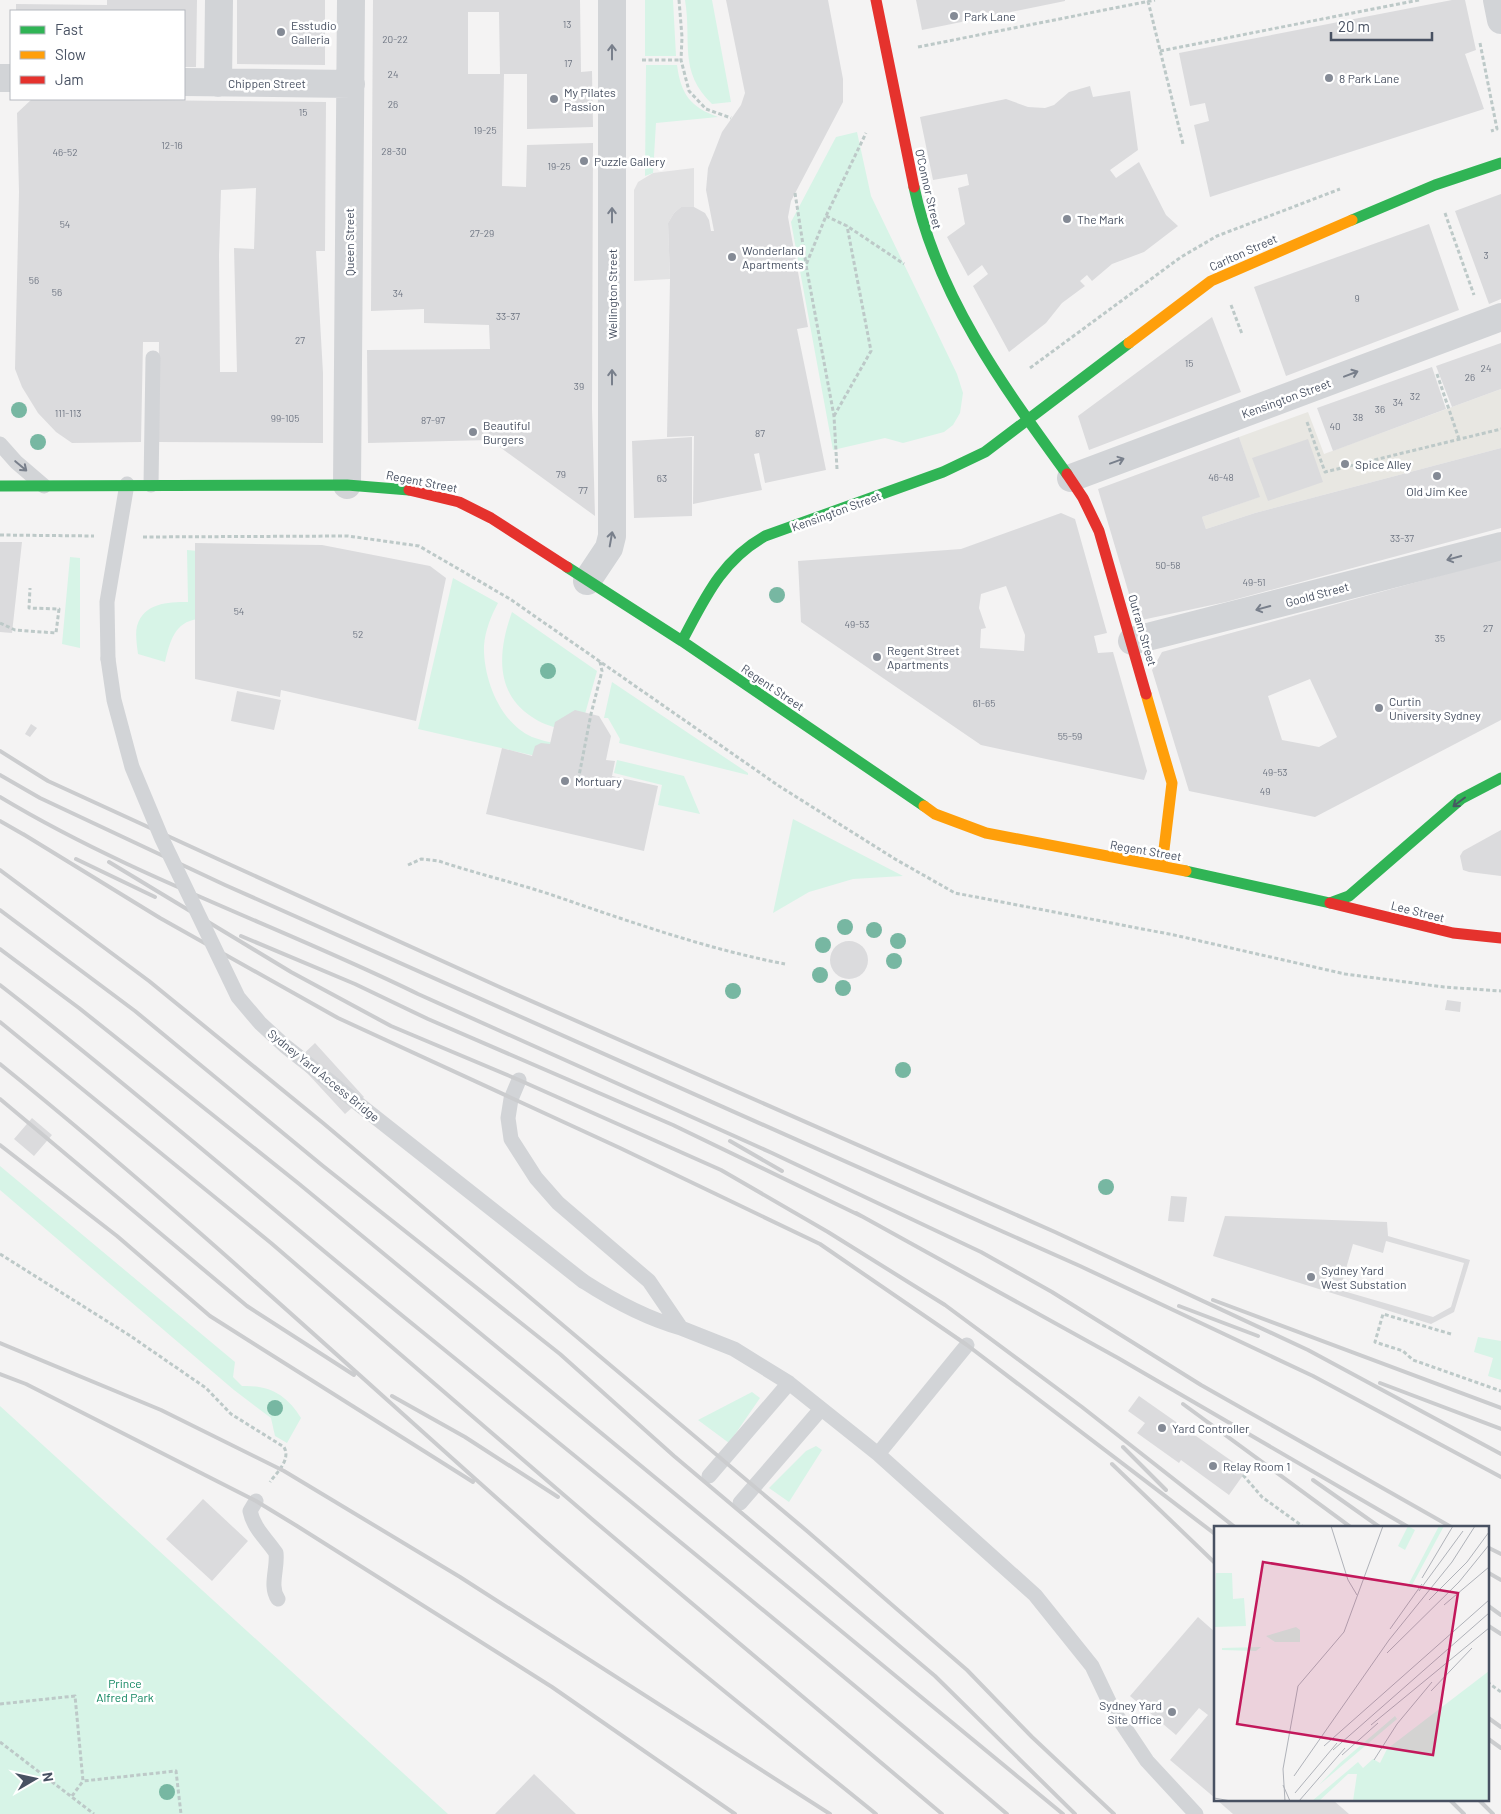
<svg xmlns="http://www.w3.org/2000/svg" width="1501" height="1814" font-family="Barlow,sans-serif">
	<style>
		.commercial { fill: #e8e7e2 }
		.education { fill: #e2e2e3 }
		.green { fill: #d7f4e7 }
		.building { fill: #dbdbdd; fill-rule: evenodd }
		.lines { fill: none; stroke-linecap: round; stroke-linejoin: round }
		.path { stroke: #bdc9c8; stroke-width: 3; stroke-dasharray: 4 2.5; stroke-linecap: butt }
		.lane { stroke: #d2d4d7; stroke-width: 15 }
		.street { stroke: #d2d4d7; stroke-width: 28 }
		.fast { stroke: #30b455; stroke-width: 11 }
		.slow { stroke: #ff9f0a; stroke-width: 11 }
		.jam { stroke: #e5322d; stroke-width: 11 }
		.rail { stroke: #cbccce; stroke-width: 4 }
		.lane-bridge { stroke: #d2d4d7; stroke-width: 15 }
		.tree { fill: #77b7a2 }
		.oneway { stroke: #787f8b }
		.oneway2 { stroke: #465b61 }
		.poi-dot { fill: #848a95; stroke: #fff; stroke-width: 2 }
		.labels { text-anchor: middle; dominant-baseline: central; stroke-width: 5; stroke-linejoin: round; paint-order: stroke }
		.number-label { font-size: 10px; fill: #6e7582 }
		.poi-label { font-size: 12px; fill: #485162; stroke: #fff; text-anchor: start }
		.street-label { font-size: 12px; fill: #485162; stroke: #fff }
		.park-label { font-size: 12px; fill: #108660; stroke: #fff }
		.inset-road { fill: none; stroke: #afb2b9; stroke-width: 1 }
		.view { fill: #c2185b; fill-opacity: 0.15; stroke: #c2185b; stroke-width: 2.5 }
		.inset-edge { fill: none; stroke: #485162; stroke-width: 2.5 }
	</style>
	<rect width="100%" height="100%" fill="#f4f3f3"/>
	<path class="commercial" d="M1501,389V448L1255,513L1206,529L1202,517L1259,497L1239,437L1308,412L1324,454Z"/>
	<path class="education" d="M694,168V207H681L674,213L668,223L670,279L634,281V190L638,182L653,173Z"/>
	<path class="green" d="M645,0H673L676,56H645Z
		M685,0H712L731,102L712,104C678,71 692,42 685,0Z
		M646,65H677C681,94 690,107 718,117L656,123L653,173L645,176Z
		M857,132L871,196L957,374L963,393L960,413L953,425L944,432L903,443L885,438L833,450L791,222L836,137Z
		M187,550L198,551V619C174,622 170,642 165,662L138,654C137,646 135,634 137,626C144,603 167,602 188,602Z
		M70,557L80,558V648L62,644Z
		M453,578L498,603C491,616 485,631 484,646C483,678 500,723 532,737C540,740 549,742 558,744L540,757L418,729Z
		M512,612L597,671L585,714L560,729C551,726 540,723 532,717C493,692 499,648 512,612Z
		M612,682L748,773V775L619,743L620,739L608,718H604Z
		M617,760L684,776L700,814L658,805L662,785L614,773Z
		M793,819L903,876L853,879L809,892L773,913Z
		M0,1166L235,1362L233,1377L242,1386C269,1385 287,1395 301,1418L287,1443L275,1436L271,1418L234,1390L0,1190Z
		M1478,1337L1501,1341V1380L1488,1376L1493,1358L1474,1352Z
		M752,1392L760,1398L729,1443L698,1420Z
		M0,1406L448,1814H0Z
		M816,1446L822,1450L789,1502L769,1488L806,1451Z"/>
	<path class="building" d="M107,0H197L196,67H184V11H16V4L107,5Z
		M237,0H325V65L237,64Z
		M373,0H580L581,72L592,71L593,127L527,129V74H504L502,186L526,187L527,145L593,143L592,409L595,516L490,440L368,443L367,350L490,349L489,325L424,323V309L371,311ZM468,12H499L500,74H468Z
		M726,0H828L843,79V102L791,201L788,217L808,327L797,329L826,470L765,483L759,453L754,454L762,490L693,504L694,436L667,437L670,279L668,223L674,213L681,207H694L705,213L709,220L711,231H714L706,190L708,168L722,132L741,105L745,93Z
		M916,0H1065V1L922,30Z
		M1452,0H1465L1476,50L1465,54L1484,109L1210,197L1194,125L1209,121L1205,103L1190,106L1179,53Z
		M1090,86L1093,97L1130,91L1138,150L1110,170L1116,178L1139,162L1166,215L1178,226L1144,252L1112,264L1092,281L1087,275L1080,281L1085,286L1062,303L1046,323L1009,352L973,286L988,274L982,265L968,276L947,237L965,224L958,188L969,185L967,174L933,180L920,117L1006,99L1028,107L1045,108L1054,105L1069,92Z
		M32,99L326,102L325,251H316L323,373V443L158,442L159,342H143L141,442L72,443L56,432L38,413L22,387L15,369L19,192L17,113ZM256,188L254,249L234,248L237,372H220L219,255L221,190Z
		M1501,194V299L1489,304L1455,211Z
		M1429,224L1459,310L1286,376L1254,287Z
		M1212,317L1241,392L1089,450L1078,416Z
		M1501,343V389L1452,407L1436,366Z
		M1432,367L1446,409L1333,451L1317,408Z
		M692,437V516L634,518L632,441Z
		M1239,437L1260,497L1202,517L1206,529L1255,513L1501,448V528L1226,602L1137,621L1098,489Z
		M1308,439L1323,482L1268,501L1252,458Z
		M1061,513L1075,519L1107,633L1094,636L1098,653L1113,652L1147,771L1144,780L981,745L801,622L798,561L961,549ZM1006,586L1025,635L1024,651L980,648L981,629L986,628L979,608L981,594Z
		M0,542H22L12,633L0,632Z
		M195,543L322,545L430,566L446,578L416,721L281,690L280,697L195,679Z
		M1501,559V720L1315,817L1189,791L1152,670L1162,652ZM1310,679L1337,737L1319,747L1282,740L1268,696Z
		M237,691L281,700L274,730L231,721Z
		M575,710L599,716L611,736L606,760L615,761L612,776L658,786L644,851L486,814L502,748L532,756L535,746L541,743L550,744L555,722Z
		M31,724L37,728L30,737L25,734Z
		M1501,830V876L1469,872L1463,870L1460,856L1463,851Z
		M830 960a19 19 0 1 1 38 0a19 19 0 1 1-38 0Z
		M1447,1000L1461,1002L1460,1012L1445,1010Z
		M315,1043L364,1097L345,1114L296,1061Z
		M32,1118L52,1135L34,1156L14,1139Z
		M1171,1196L1187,1197L1184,1222L1168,1221Z
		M1225,1216L1387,1222L1388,1236L1470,1260L1454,1312L1431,1324L1213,1256ZM1386,1241L1464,1263L1451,1307L1433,1317L1340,1290L1353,1244L1383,1253Z
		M1139,1396L1246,1471L1229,1495L1181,1460L1179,1463L1137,1433L1145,1423L1128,1411Z
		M203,1499L248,1541L212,1581L166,1539Z
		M1198,1617L1215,1632V1798L1170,1760L1208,1715L1199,1708L1176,1735L1130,1696Z
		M534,1774L576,1814H495Z
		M1217,1800H1333L1349,1814H1233Z"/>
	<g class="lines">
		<path class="path" d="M679,0L682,37L681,60L689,91L706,109L731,118
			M1148,1L1183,144
			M1480,43L1497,129L1491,131
			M918,47L1155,0
			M1160,51L1419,0
			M642,60H681
			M795,193L806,264
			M1445,213L1474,295
			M826,216L847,226L904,264
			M1231,305L1242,334
			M1030,368L1181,257L1217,236L1340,189
			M1437,374L1459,439
			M834,416L871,351L847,226
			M1307,422L1325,472L1501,429
			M837,469L834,416L806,265L826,216L866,133
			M0,535L94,536
			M143,537L348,536L419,546L510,599L779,786L895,859L955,893L1174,935L1345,974L1444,987L1501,991
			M0,623L15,630L56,633L59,609L29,608L30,588
			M577,786L591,714L602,671L600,662
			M408,865L421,859L439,861C477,874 517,883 555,896C631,922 707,949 785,964
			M0,1254L129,1335L206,1388L231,1414L284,1447C291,1460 277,1472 270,1482
			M1451,1334L1383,1314L1375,1342L1403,1351L1413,1360L1501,1391
			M1243,1475L1262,1497L1305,1528
			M1487,1682L1501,1692
			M0,1704L75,1696L83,1781L176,1771L181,1814
			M0,1742L94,1814
			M72,1796L83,1781"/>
		<path class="lane" d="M0,444L16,462L44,486
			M151,485L153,358
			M108,659L107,602L127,484
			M519,1080L511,1099L508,1118L511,1139L536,1178L558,1203L649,1281L681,1328L734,1349L789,1383L878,1454L1035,1595L1092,1666L1113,1710L1147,1761L1196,1814
			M583,1281C614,1301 645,1318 681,1328
			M878,1454L967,1345
			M709,1476L789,1383
			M256,1501L250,1511C254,1529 266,1538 276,1553C278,1568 269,1586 278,1599
			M740,1503L821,1409"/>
		<path class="street" d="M1497,0L1501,20
			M0,78H11
			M184,82L351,84
			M218,83L219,0
			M1071,478L1501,317
			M347,485L351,0
			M587,581L609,548L612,536V0
			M1132,641L1501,546"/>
		<path class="fast" d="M914,187C937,296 1003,386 1067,474
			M1352,220L1435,185L1501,163
			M0,486L347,485L409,490
			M567,567L682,641L924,806
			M682,641C705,598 721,561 765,536L943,472L985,452L1129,343
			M1186,871L1330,903L1349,896L1461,799L1501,778"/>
		<path class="slow" d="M1129,343L1211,281L1352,220
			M1146,694L1172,783L1162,866
			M924,806L935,814L986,833L1186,871"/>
		<path class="jam" d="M876,0L914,187
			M1067,474L1083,498L1099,531L1146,694
			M409,490L459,502L491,518L567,567
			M1330,903L1453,933L1501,938"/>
		<path class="rail" d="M0,751L48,781L220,860L504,989L1055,1232L1308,1350L1501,1454
			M0,775L40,798L225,885L1080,1266L1313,1376L1501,1477
			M0,797C133,877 280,926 418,994L772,1153L981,1252L1052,1292L1201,1385L1453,1528
			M0,821L28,837
			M23,834L160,918L338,1018L620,1148L820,1244L967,1345L1215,1534
			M76,859L155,897
			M109,862L291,972L391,1026L519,1080L721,1170L828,1232L945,1305L1082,1407L1236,1528
			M0,870L149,981L323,1123L807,1531L967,1670L1032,1737L1114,1814
			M0,910L135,1011L323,1166L560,1354L674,1456L935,1676L1075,1814
			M241,936L355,984L428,1019L673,1125L861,1216
			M0,949L79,1008L298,1183L1063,1814
			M0,985C143,1096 279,1216 420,1330C617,1490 814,1650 1007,1814
			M0,1022L271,1243L593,1520L942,1814
			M0,1064C188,1216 364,1381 545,1541C653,1635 765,1724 876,1814
			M0,1099L247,1306L354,1375
			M730,1141L782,1171
			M0,1145L117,1236L210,1316L473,1482
			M856,1213L1118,1358L1410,1528
			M1213,1300L1501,1408
			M1179,1306L1258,1336
			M0,1343L161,1410L284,1471L460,1577L830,1814
			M0,1374L26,1384L256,1501L297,1526L552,1687L735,1814
			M1380,1383L1501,1429
			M392,1396L465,1437L558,1497
			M1183,1404L1352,1528
			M1123,1447L1166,1490
			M1112,1464L1215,1563
			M1313,1480L1381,1528
			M1487,1547L1501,1554
			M1487,1572L1501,1580
			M1487,1605L1501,1615
			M1487,1625L1501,1634
			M1487,1717L1501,1727
			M1487,1738L1501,1748
			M1450,1800L1464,1814
			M1479,1800L1493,1814"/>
		<path class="lane-bridge" d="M108,659L114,700L132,767L162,839L238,997L260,1023L285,1046L583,1281"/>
	</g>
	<g class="tree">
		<circle cx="19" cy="410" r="8"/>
		<circle cx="38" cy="442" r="8"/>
		<circle cx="777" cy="595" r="8"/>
		<circle cx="548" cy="671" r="8"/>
		<circle cx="845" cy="927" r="8"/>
		<circle cx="874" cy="930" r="8"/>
		<circle cx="898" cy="941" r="8"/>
		<circle cx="823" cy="945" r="8"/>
		<circle cx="894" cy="961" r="8"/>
		<circle cx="820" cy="975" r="8"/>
		<circle cx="843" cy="988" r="8"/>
		<circle cx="733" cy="991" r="8"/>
		<circle cx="903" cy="1070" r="8"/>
		<circle cx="1106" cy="1187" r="8"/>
		<circle cx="275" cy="1408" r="8"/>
		<circle cx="167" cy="1792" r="8"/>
	</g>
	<defs><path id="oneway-shaft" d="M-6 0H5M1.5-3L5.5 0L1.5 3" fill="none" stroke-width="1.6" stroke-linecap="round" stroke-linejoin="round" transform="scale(1.25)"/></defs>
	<g class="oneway">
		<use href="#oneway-shaft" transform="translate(612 52) rotate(-90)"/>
		<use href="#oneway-shaft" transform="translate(612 215) rotate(-90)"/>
		<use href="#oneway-shaft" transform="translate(1351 374) rotate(-21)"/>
		<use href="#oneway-shaft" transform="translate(612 377) rotate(-90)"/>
		<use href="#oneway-shaft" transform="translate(1117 461) rotate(-20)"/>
		<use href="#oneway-shaft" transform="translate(21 466) rotate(40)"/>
		<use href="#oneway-shaft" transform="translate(611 539) rotate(-80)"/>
		<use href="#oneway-shaft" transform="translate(1454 558) rotate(165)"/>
		<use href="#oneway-shaft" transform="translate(1263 608) rotate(165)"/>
	</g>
	<use class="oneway2" href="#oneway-shaft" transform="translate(1459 802) rotate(143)"/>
	<g class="poi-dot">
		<circle cx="954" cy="16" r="5"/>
		<circle cx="281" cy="32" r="5"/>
		<circle cx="1329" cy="78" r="5"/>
		<circle cx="554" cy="99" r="5"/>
		<circle cx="584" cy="161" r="5"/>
		<circle cx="1067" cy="219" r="5"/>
		<circle cx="732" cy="257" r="5"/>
		<circle cx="473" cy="432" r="5"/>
		<circle cx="1345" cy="464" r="5"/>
		<circle cx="1437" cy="476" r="5"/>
		<circle cx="877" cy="657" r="5"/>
		<circle cx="1379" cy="708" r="5"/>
		<circle cx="565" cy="781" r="5"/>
		<circle cx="1311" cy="1277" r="5"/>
		<circle cx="1162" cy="1428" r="5"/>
		<circle cx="1213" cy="1466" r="5"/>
		<circle cx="1172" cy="1712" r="5"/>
	</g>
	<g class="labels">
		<g class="number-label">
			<text x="567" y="24">13</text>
			<text x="395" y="39">20-22</text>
			<text x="568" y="63">17</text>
			<text x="393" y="74">24</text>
			<text x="393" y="104">26</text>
			<text x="303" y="112">15</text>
			<text x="485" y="130">19-25</text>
			<text x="172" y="145">12-16</text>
			<text x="394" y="151">28-30</text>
			<text x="65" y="152">46-52</text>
			<text x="559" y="166">19-25</text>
			<text x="65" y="224">54</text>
			<text x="482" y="233">27-29</text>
			<text x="1486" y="255">3</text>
			<text x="34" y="280">56</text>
			<text x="57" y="292">56</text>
			<text x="398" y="293">34</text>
			<text x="1357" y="298">9</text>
			<text x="508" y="316">33-37</text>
			<text x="300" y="340">27</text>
			<text x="1189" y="363">15</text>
			<text x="1486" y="368">24</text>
			<text x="1470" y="377">26</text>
			<text x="579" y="386">39</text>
			<text x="1415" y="396">32</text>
			<text x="1398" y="402">34</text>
			<text x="1380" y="409">36</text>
			<text x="68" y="413">111-113</text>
			<text x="1358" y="417">38</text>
			<text x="285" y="418">99-105</text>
			<text x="433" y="420">87-97</text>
			<text x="1335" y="426">40</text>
			<text x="760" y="433">87</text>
			<text x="561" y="474">79</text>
			<text x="1221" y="477">46-48</text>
			<text x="662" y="478">63</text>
			<text x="583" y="490">77</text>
			<text x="1402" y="538">33-37</text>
			<text x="1168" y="565">50-58</text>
			<text x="1254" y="582">49-51</text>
			<text x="239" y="611">54</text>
			<text x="857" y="624">49-53</text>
			<text x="1488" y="628">27</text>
			<text x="358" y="634">52</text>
			<text x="1440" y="638">35</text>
			<text x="984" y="703">61-65</text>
			<text x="1070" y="736">55-59</text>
			<text x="1275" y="772">49-53</text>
			<text x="1265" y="791">49</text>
		</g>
		<g class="poi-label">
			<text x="964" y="16">Park Lane</text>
			<text x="291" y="25">Esstudio<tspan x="291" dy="14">Galleria</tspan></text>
			<text x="1339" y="78">8 Park Lane</text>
			<text x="564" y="92">My Pilates<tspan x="564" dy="14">Passion</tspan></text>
			<text x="594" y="161">Puzzle Gallery</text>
			<text x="1077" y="219">The Mark</text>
			<text x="742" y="250">Wonderland<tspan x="742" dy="14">Apartments</tspan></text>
			<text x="483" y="425">Beautiful<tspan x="483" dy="14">Burgers</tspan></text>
			<text x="1355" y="464">Spice Alley</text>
			<text x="1437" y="491" text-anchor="middle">Old Jim Kee</text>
			<text x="887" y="650">Regent Street<tspan x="887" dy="14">Apartments</tspan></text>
			<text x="1389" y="701">Curtin<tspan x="1389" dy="14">University Sydney</tspan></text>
			<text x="575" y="781">Mortuary</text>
			<text x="1321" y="1270">Sydney Yard<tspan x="1321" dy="14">West Substation</tspan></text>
			<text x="1172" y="1428">Yard Controller</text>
			<text x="1223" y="1466">Relay Room 1</text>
			<text x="1162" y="1705" text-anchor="end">Sydney Yard<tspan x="1162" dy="14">Site Office</tspan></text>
		</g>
		<g class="street-label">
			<text x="267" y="83">Chippen Street</text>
			<text transform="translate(929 189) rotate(77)">O'Connor Street</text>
			<text transform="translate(349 242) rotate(-90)">Queen Street</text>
			<text transform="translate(1243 252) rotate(-24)">Carlton Street</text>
			<text transform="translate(612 294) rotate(-90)">Wellington Street</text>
			<text transform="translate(1286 398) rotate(-20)">Kensington Street</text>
			<text transform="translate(422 481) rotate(11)">Regent Street</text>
			<text transform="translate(836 511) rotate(-20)">Kensington Street</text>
			<text transform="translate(1317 594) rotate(-15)">Goold Street</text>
			<text transform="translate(1143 630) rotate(74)">Outram Street</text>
			<text transform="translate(773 687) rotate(34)">Regent Street</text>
			<text transform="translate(1146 850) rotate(10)">Regent Street</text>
			<text transform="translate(1418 911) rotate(14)">Lee Street</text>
			<text transform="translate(324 1075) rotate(39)">Sydney Yard Access Bridge</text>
		</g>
		<g class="park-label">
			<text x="125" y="1683">Prince<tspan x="125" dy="14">Alfred Park</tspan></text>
		</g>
	</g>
	<g transform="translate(1214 1526)">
		<rect width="275" height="275" fill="#f4f3f3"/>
		<path d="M194,0L201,4L191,24L184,20ZM225,0H230L197,61H193ZM2,47H18L19,73L30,72L32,100L0,101ZM82,101L86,104V116H61L52,110ZM47,121L42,125L8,124V122ZM275,145V275H139L143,248H134L105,275H98L144,236L149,242L159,233L166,237L173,223ZM181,190L183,193L105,259L126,237Z" fill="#d7f4e7"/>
		<path class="inset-road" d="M117,0L134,54L143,69M208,52L239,0M205,65L249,5M215,74L253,36L275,6M230,79L275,41M176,103L208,58M173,127L245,56L275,19M217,165L258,122M157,199L275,102M110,220L275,74M119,224L275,87M128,229L164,197M160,234L183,198L218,156M80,250L175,114L238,36L261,0M69,259L76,275M81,267L123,217M0,272L17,275M71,275L69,243L84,160L130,106L169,0M85,275L131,222"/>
		<path class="view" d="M49,36L244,67L219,229L23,198Z"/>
		<rect width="275" height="275" class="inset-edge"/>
	</g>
	<rect x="10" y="10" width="175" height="90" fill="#ffffff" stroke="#b6b9c0"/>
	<rect x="20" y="26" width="25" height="8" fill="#30b455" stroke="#b6b9c0"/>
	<text x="55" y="35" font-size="15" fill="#485162">Fast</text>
	<rect x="20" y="51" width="25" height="8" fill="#ff9f0a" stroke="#b6b9c0"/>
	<text x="55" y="60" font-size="15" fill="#485162">Slow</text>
	<rect x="20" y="76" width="25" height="8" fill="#e5322d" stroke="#b6b9c0"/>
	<text x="55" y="85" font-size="15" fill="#485162">Jam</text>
	<g transform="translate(35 1779) rotate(81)" stroke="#ffffff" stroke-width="4" paint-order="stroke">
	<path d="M0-4L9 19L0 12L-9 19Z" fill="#485162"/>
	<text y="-8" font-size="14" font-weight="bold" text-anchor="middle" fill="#485162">N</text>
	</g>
	<path d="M1331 32v8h101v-8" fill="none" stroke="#485162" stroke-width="2.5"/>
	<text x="1338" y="32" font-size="15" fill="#485162" stroke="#ffffff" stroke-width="4" paint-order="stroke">20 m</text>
</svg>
